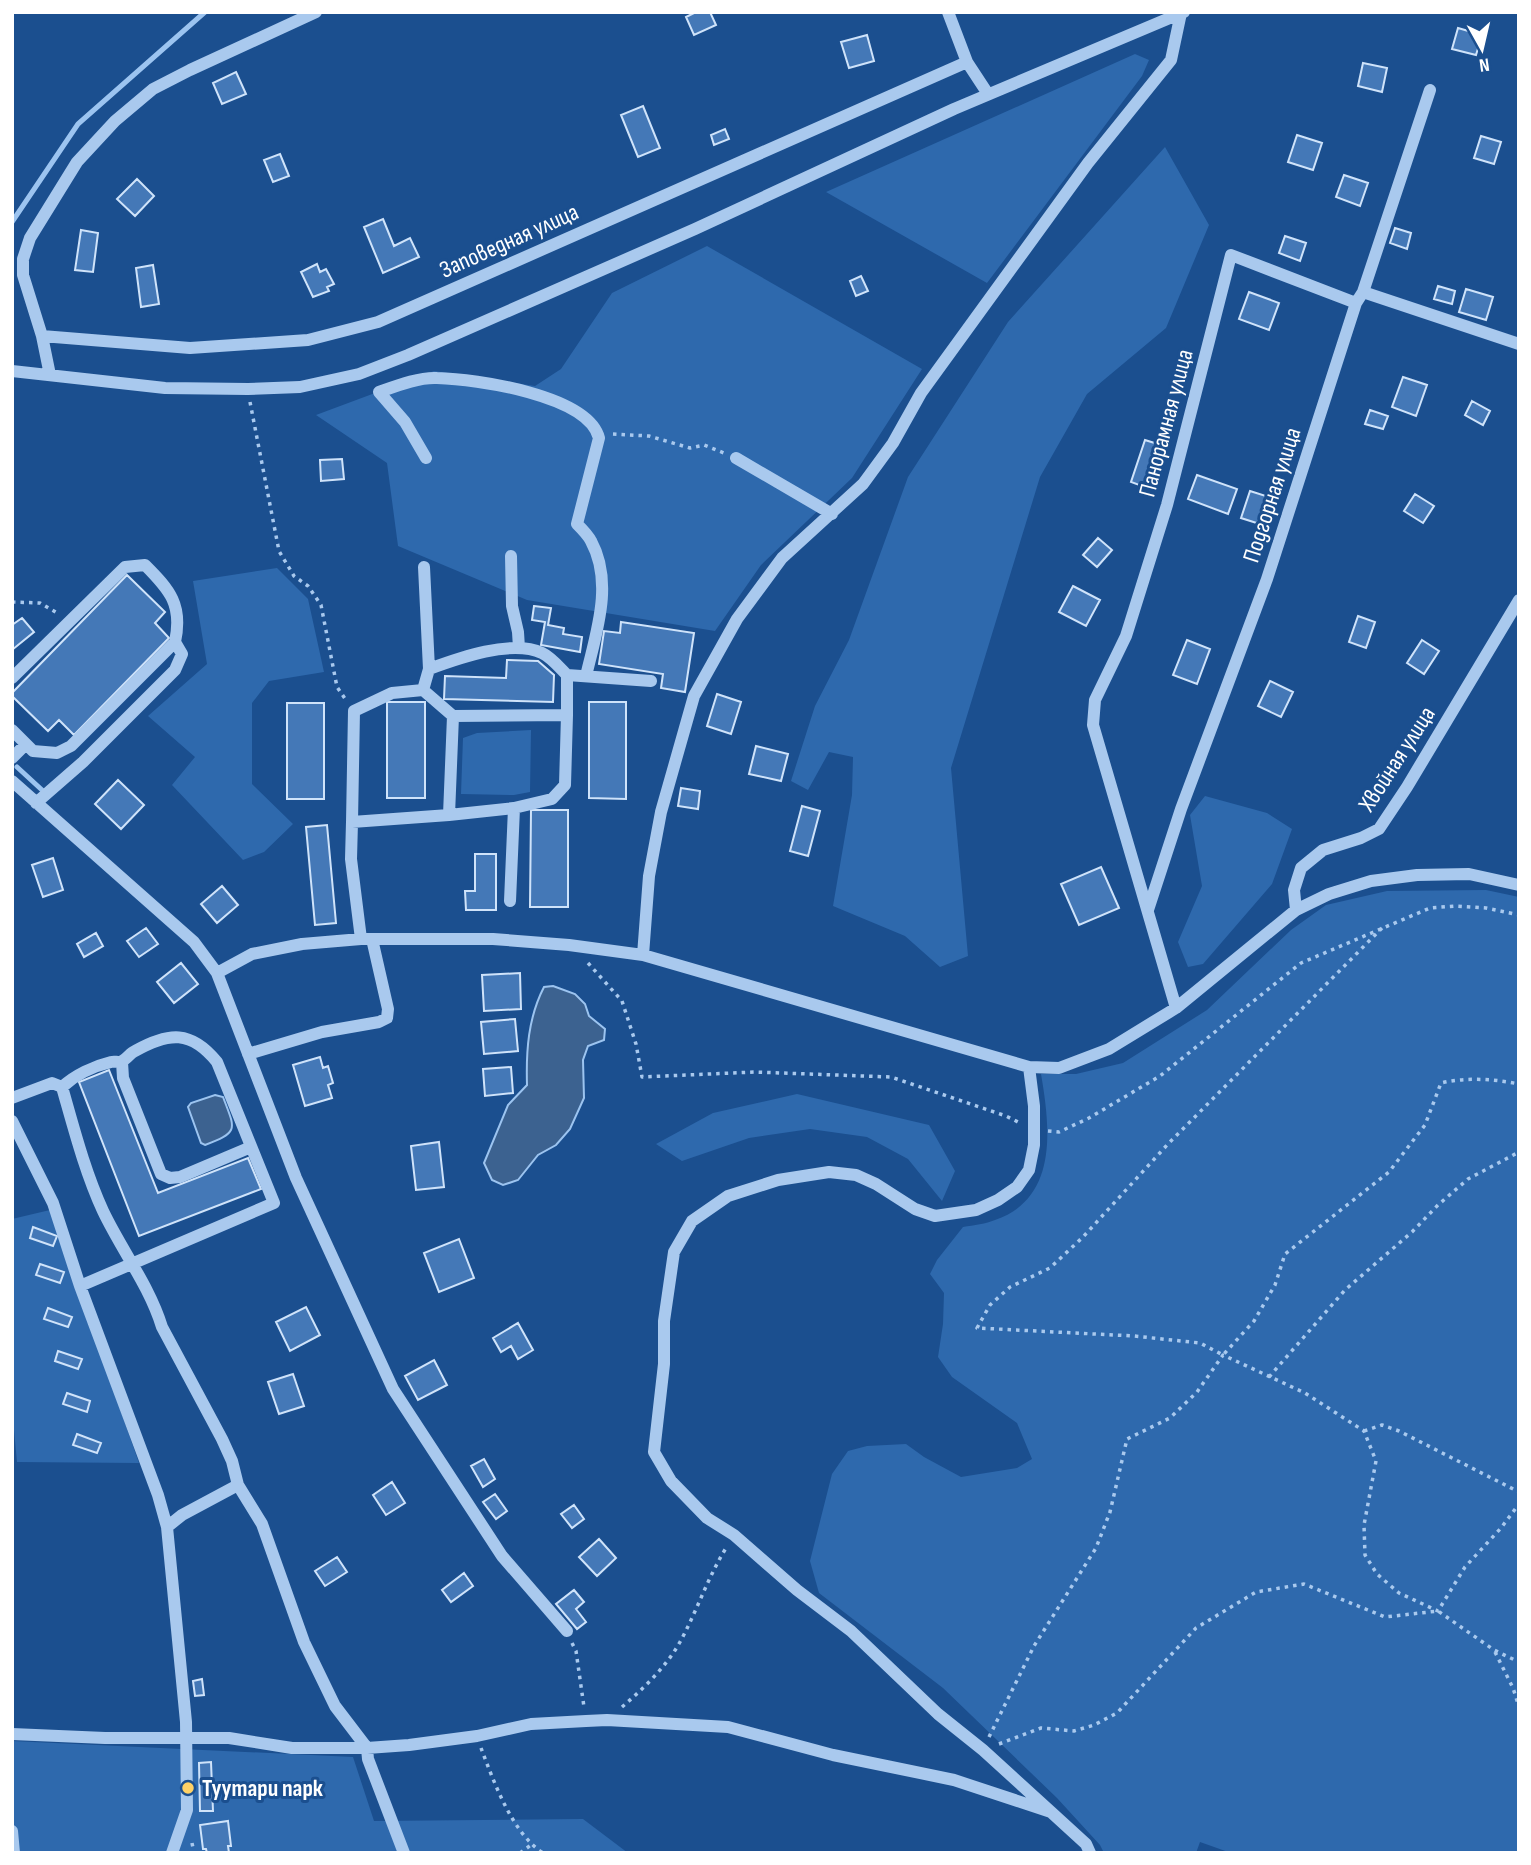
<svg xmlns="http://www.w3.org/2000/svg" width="1531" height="1865" font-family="'Sofia Sans Condensed',sans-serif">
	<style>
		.green { fill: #2e69ad }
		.water { fill: #3c6290; stroke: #9cc4f0; stroke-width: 2 }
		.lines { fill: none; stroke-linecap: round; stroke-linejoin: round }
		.stream { stroke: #9cc4f0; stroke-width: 5 }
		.building { fill: #4478b7; stroke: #cfe3fa; stroke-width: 2 }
		.path { stroke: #a9c9ee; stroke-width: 3.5; stroke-dasharray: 3.5 5; stroke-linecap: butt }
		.minor { stroke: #a9c9ee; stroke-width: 12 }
		.poi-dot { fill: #ffd166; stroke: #1b4f8f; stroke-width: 2.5 }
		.labels { text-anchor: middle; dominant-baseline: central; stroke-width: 6; stroke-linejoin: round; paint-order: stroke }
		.street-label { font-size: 24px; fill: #fff; stroke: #1b4f8f }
		.poi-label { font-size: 24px; font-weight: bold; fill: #fff; stroke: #1b4f8f; text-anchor: start }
	</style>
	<rect width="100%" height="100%" fill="#1b4f8f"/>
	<path class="green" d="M1135,54L1149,60L1142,76L987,283L826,192Z
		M1165,147L1209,225L1166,328L1087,394L1040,477L951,768L968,956L940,967L905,936L833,906L852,795L853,757L829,752L808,790L791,781L815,706L849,640L908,477L1008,322Z
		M707,246L922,369L852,478L761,565L715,631L527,600L398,546L387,463L316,415L434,371L535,386L561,369L612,293Z
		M277,568L308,599L324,672L269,681L252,703V784L293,824L264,852L243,860L172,785L195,757L148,716L207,664L193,581Z
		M531,730L530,792L514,795L461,794L463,738L477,733Z
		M1205,796L1267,813L1292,829L1272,884L1203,964L1188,967L1178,942L1202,886L1190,815Z
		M1486,890L1519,897V1853H1231L1200,1842L1196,1853H1104L1100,1845L1057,1798L943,1688L819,1593L810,1561L832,1474L848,1451L867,1446L906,1444L924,1457L961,1477L1017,1468L1032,1459L1017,1423L952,1377L938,1357L943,1324L944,1293L930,1274L937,1260L963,1227C974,1225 986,1224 995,1220C1059,1198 1050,1127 1041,1074H1076L1123,1063L1207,1010L1291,930L1326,905L1387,891Z
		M797,1094L929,1125L955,1171L942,1201L908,1159L867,1137L810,1129L749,1138L682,1161L656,1144L713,1113Z
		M50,1210L139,1463L17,1462L12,1409V1219Z
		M12,1741L353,1757L374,1821L583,1819L628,1853H12Z"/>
	<path class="water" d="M553,986L575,994L585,1004L589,1016L605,1029L604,1040L588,1046L583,1060L584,1098L570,1129L556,1145L538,1155L518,1180L503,1185L492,1180L484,1163L508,1105L527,1085C526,1051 528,1018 544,987Z
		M215,1095L223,1097C235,1129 240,1132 205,1145L201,1143L188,1107L191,1103Z"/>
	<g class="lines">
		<path class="stream" d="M12,222L78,124L205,12
			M17,767L42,790"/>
	</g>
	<path class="building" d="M696,12H710L716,25L694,35L686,17Z
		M1458,28L1482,35L1476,55L1452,49Z
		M867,35L874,61L849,68L841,42Z
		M1363,63L1387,68L1382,92L1358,86Z
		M236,72L246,94L222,104L213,83Z
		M643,106L660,148L638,157L621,115Z
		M725,129L729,139L714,145L711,135Z
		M1297,135L1322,143L1313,170L1288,162Z
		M1481,136L1501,142L1494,164L1474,158Z
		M280,154L289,176L273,182L264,160Z
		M1344,175L1368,183L1360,206L1336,197Z
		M137,179L154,196L135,216L117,199Z
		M383,219L394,246L410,238L419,257L383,273L364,227Z
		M1395,228L1411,233L1407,249L1390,243Z
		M81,230L98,233L93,272L75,270Z
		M1285,236L1306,243L1300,261L1279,253Z
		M317,264L320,272L326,269L334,284L327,287L329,291L313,297L301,272Z
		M153,265L159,304L141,307L136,268Z
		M861,276L868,291L856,296L850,281Z
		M1438,286L1455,291L1452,304L1434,299Z
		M1466,289L1493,297L1486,320L1459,312Z
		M1249,292L1279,303L1269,330L1239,319Z
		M1403,377L1427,385L1416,416L1392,407Z
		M1472,401L1490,411L1483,425L1465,415Z
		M1370,410L1388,416L1383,429L1365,424Z
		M1145,440L1164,446L1150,489L1131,482Z
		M342,459L344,479L321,481L320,460Z
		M1197,475L1237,489L1228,514L1188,499Z
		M1250,491L1275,499L1266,526L1241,518Z
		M1415,494L1434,506L1423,523L1404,511Z
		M1098,538L1112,550L1097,567L1083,555Z
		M127,575L165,612L155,623L169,638L74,735L59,720L48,731L12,696V693Z
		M1073,586L1100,600L1086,626L1059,612Z
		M534,606L551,608L548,625L564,628L563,634L582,637L580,652L541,645L545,622L532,620Z
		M1358,616L1375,622L1366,648L1349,642Z
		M22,618L34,632L12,650V625Z
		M621,622L694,633L685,692L661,688L663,674L599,664L604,631L620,633Z
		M1187,640L1210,649L1197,684L1173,675Z
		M1422,640L1439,651L1424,674L1407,663Z
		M507,660L538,661L554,675L553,702L444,699L445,676L506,678Z
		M1270,681L1293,692L1281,717L1258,706Z
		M717,694L741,702L731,734L707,726Z
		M387,702H425V798H387Z
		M589,702H626V799L589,798Z
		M287,703H324V799H287Z
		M756,746L788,754L781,781L749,774Z
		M118,780L144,805L121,829L95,804Z
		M681,788L700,791L698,809L678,806Z
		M802,806L820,811L808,856L790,851Z
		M531,810H568V907H530Z
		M327,825L336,923L315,925L306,827Z
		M475,854H496V910H466L465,891H475Z
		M53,858L63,890L43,897L32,865Z
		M1101,867L1119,908L1079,925L1061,884Z
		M222,886L238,905L217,923L201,904Z
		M146,928L158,944L139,957L127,941Z
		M96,933L103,946L84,957L77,944Z
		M181,963L198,984L174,1003L157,982Z
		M520,973L521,1009L484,1011L482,975Z
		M515,1019L518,1051L484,1054L481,1022Z
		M320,1057L323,1068L328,1066L333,1083L328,1085L332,1098L305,1106L293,1065Z
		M511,1067L513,1093L485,1096L483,1069Z
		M109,1070L158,1193L248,1158L261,1189L139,1236L79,1082Z
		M439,1142L444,1187L416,1190L411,1146Z
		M33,1227L57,1236L53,1246L30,1238Z
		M459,1239L474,1278L439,1292L424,1253Z
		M40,1264L64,1272L60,1283L36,1275Z
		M306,1307L320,1335L290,1351L276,1322Z
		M48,1308L72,1317L68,1327L44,1319Z
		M518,1323L533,1350L518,1359L511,1346L501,1352L493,1338Z
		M58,1351L82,1359L78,1369L55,1361Z
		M434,1360L447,1385L418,1400L405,1376Z
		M293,1374L304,1406L279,1414L268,1382Z
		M67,1393L90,1401L87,1412L63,1404Z
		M77,1434L101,1443L97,1453L73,1445Z
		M484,1459L495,1479L483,1487L471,1466Z
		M392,1482L405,1503L386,1515L373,1495Z
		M495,1494L507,1511L496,1519L483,1502Z
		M574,1505L584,1519L572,1528L561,1514Z
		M599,1539L616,1558L597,1576L579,1557Z
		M337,1557L347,1572L325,1586L315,1571Z
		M464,1573L473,1586L451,1602L442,1590Z
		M574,1590L584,1602L576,1609L586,1622L577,1629L556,1604Z
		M202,1679L204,1695L195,1696L193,1681Z
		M211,1762L213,1811H200L199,1763Z
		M228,1821L231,1846H228L229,1853H207L206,1849H203L200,1825Z"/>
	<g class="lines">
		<path class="path" d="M250,402L279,551L294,576L308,586L321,605L337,687L346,700
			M613,434L649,436L690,448L704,445L724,453
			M12,602L40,603L59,614
			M1382,928L1168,1144L1083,1237L1050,1268L1010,1287L990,1305L977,1328L1134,1336L1200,1343L1223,1355L1254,1321L1275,1285L1285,1254L1389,1172L1425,1125L1441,1083C1466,1077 1494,1079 1519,1084
			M588,963L622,1001L636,1044L642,1077L755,1072L891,1077L1006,1116L1018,1122
			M1048,1131L1059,1132L1089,1118L1160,1076L1301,963L1430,908L1455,906L1486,908L1519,915
			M1269,1377L1345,1290L1412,1232L1438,1205L1468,1179L1519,1152
			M1364,1431L1382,1425L1399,1431L1519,1492
			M572,1643L576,1651L584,1707
			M1495,1652L1513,1688L1519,1707
			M622,1707C644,1688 666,1667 680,1642C697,1611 707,1579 726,1548
			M989,1737L1034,1646L1096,1548L1110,1512L1127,1439L1170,1418L1197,1392L1223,1355L1305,1393L1364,1431L1376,1461L1364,1525L1365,1555L1377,1574L1399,1593L1438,1611L1465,1567L1501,1528L1519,1504
			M999,1744L1041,1728L1074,1731L1094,1725L1117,1713L1196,1628L1256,1592L1304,1584L1385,1617L1438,1611L1494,1650L1519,1662
			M481,1748C494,1782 512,1833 543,1853
			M192,1843L194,1853
			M520,1853L531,1845"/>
		<path class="minor" d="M948,12L967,62L988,94
			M1363,292L1519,344
			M42,336L190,348L308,340L378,322L967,62
			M12,371L165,388L248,389L300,387L359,374L408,355L695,229L954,109L1184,12
			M50,375L42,336L23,275V259L30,238L77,162L115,121L153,89L190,70L316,12
			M426,458L405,422L379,392C396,386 419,377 437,378C476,379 588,395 599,438L577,524C582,529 588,535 591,541C614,583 596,633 586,676
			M736,458L832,514
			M511,556L512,606L518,632L519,648
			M424,567L429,669
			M567,675L651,681
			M12,678L125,567L145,565C170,590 183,605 175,642L71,746L57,753L33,751L12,730
			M423,690L429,669C459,658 511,639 542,653C551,657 560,668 567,675V715
			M12,758L26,744
			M12,781L194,942L217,973L296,1178L393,1389L502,1556L567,1631
			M36,803L83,762L175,670L182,654L175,642
			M352,822L354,711L392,693L423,690L453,716L567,715L565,785L552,799L514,808L449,815L453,716
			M510,901L514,808
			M1148,910L1181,809L1267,579L1356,303L1363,292L1430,90
			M1296,910L1294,890L1301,868L1323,850L1361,838L1379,829L1407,787L1519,600
			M361,939L351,859L352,822L449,815
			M643,955L649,876L661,812L694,696L737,619L782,558L863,484L893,443L921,393L1088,163L1171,60L1181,13
			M217,973L252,954L302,944L361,939H493L569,945L643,955L1029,1067L1059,1068L1109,1049L1176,1008L1296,910L1329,894L1371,881L1417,875L1469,874L1519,885
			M1176,1008L1093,725L1095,700L1126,636L1167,505L1231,255L1356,303
			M248,1054L322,1032L379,1022L387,1018L388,1009L372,939
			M122,1062L123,1078L161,1174L170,1178L180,1177L251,1147
			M1029,1067L1034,1106V1145L1029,1170L1017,1187L998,1200L976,1210L935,1216L915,1209L876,1184L856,1175L829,1172L778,1180L728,1196L692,1221L674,1252L664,1321V1364L654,1452L671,1481L707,1518L734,1535L797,1590L851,1631L938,1714L983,1750L1051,1812
			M62,1087C75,1075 94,1066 111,1062C115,1061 119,1063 122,1061C127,1059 130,1053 135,1051C169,1032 191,1030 217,1062L274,1203L80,1286
			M12,1098L52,1083L62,1087C74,1129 85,1172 103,1211C122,1251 149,1285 162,1327L222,1439L232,1461L238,1485L262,1524L304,1642L335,1706L367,1748L368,1759L404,1853
			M12,1121L53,1203L80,1286L158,1495L167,1527L186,1722L187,1810L172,1853
			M167,1527L182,1515L238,1485
			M12,1734L105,1738H229L292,1748H367L409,1745L477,1736L531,1724L586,1721L607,1720L728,1727L833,1755L954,1780L1051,1812L1086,1844L1090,1853
			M12,1831L14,1853"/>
	</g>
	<circle class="poi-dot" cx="188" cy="1788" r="7"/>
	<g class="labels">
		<g class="street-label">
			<text transform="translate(509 241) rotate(-24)">Заповедная улица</text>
			<text transform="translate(1166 423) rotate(-75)">Панорамная улица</text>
			<text transform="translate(1272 495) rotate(-72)">Подгорная улица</text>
			<text transform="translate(1397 759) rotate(-57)">Хвойная улица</text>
		</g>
		<g class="poi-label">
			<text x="202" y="1788">Туутари парк</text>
		</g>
	</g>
	<rect width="1531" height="1865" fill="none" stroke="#ffffff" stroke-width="28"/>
	<g transform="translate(1482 49) rotate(172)" stroke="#1b4f8f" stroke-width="5" paint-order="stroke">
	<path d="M0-5L12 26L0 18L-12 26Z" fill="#ffffff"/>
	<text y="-10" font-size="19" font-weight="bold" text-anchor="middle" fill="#ffffff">N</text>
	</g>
</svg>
